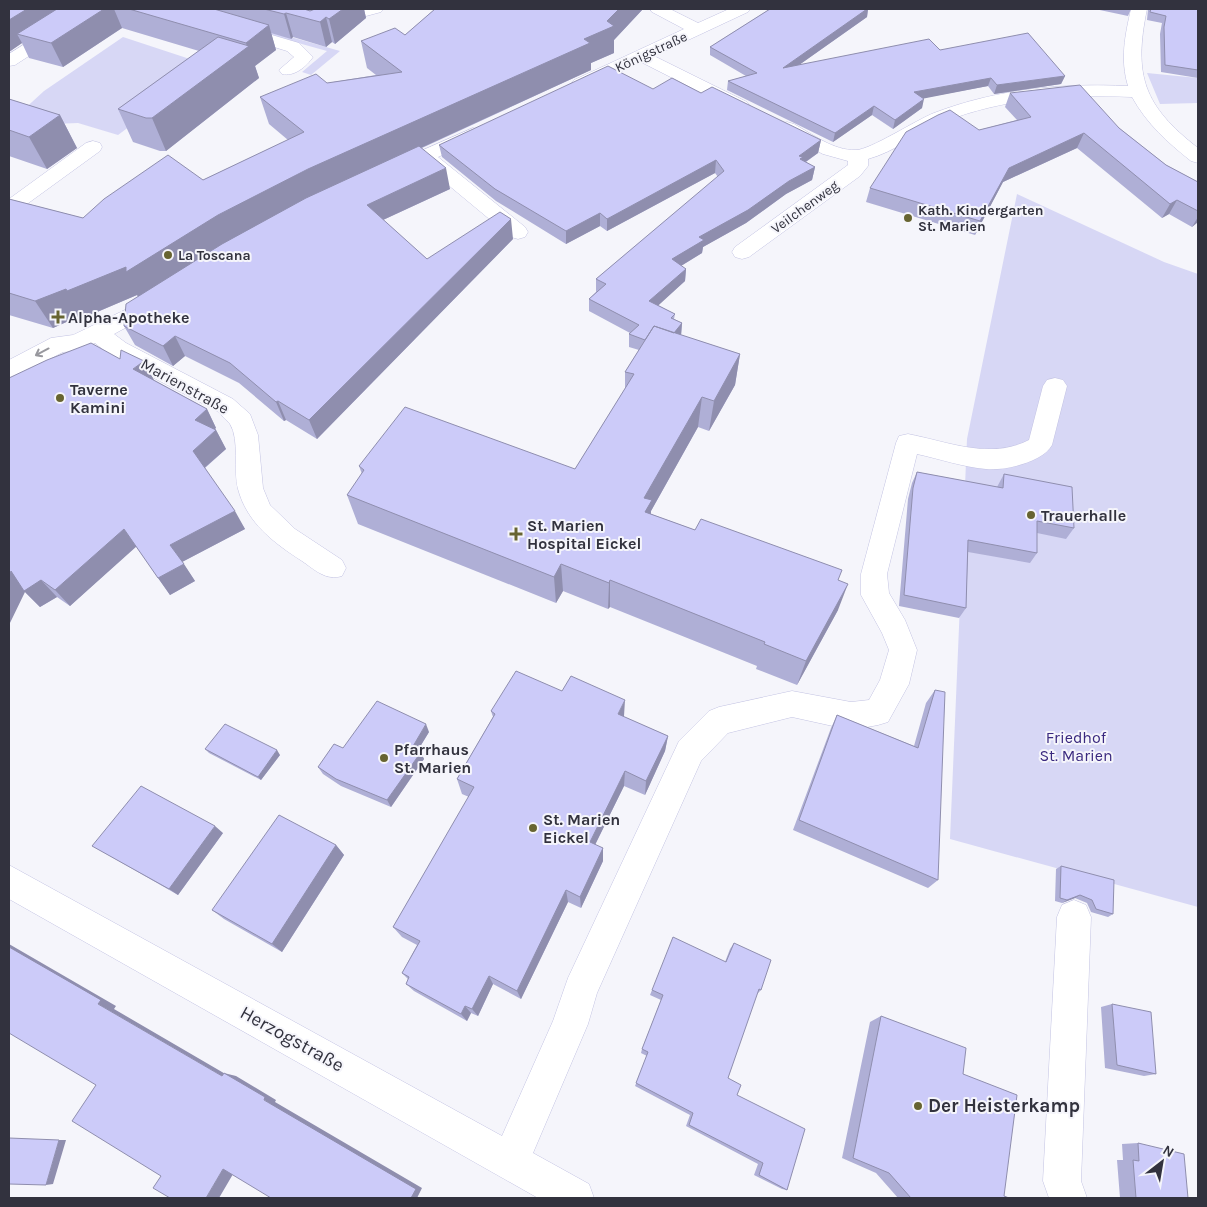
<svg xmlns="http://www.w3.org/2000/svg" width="1207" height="1207" font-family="Karla,sans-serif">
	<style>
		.green { fill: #d7d7f5 }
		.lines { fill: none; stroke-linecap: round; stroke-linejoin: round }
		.minor-casing { stroke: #c3c3e3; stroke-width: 1 }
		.minor { fill: #fff; fill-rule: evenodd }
		.wall { fill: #afafd6 }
		.shaded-wall { fill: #8f8eae }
		.building { fill: #cccbf9; stroke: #8f8eae }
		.oneway { stroke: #98989e }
		.poi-dot { fill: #676431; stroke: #f5f5fb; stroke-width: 2 }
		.labels { text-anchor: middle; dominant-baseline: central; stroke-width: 4; stroke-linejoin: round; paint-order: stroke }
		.far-street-label { font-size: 14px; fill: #32323e; stroke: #f5f5fb }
		.far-poi-label { font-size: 14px; font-weight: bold; fill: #32323e; stroke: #f5f5fb; text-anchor: start }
		.poi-label { font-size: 16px; font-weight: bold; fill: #32323e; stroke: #f5f5fb; text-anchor: start }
		.street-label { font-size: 16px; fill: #32323e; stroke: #f5f5fb }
		.park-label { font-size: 16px; fill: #3a297f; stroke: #f5f5fb }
		.near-street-label { font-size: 19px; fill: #32323e; stroke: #f5f5fb }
		.near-poi-label { font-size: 19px; font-weight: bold; fill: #32323e; stroke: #f5f5fb; text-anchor: start }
	</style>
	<rect width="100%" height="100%" fill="#f5f5fb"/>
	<path class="green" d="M176,9H192L340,51L311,75L302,72L327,51Z
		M123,37L211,66L118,135L78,123L53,124L20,113L44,91Z
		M1147,73L1198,78V103L1160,104Z
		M1017,194L1164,262L1198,274V907L950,839L967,439Z"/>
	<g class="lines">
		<defs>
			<path id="minor" d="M80,9H99L97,12L15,65L9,66V54Z
				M158,9H183L299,43L313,57C306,67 294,77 282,74L279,70L294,57L287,51L160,12Z
				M357,9H383L381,12L329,26L323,25L321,21L323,17Z
				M650,9H670L698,23L729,9H750L748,12L654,56L747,102L750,106L747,110L741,111L735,110L641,62L586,88L580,89L574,88L571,84L574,80L684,29L652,12Z
				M1131,9H1147C1133,76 1144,106 1198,148V163L1191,161C1167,142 1147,124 1132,97C1068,94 1004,98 943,122C918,133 894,152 868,159V166L860,176L749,257L742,259L735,257L732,252L735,247L848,165V161L823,154L780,132L778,128L780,124L787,122L794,124C812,134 834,151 856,150C870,150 916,120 934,113C997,89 1062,83 1128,86C1120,60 1125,35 1131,9Z
				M473,128L480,130L482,134L480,138L438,157L525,227L528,232L525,237L518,239L511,237L423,164L401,174L394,176L387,174L384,170L387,166Z
				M93,141L100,143L102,147L100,151L16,212L9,214V199L86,143Z
				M156,295L164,297L167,302L164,307L114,334L126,343L233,399L250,414L258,435L263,488L270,505L295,529L342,560L346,568L342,576C326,581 315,570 302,561C274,543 247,523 238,489C233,471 240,440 230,424C227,420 221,415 217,411L110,355L95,343L77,351L63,352L17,376L9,378V360L51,338L73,335Z
				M1055,378L1063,380L1067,386L1052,445C1043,462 1004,471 986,469C963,467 940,459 917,454L887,574L889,593L905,620L917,650L909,684L888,722L878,725L851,730L792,717L728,733L701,761L597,993L588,1024L533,1153L589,1184L594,1198H538L9,899V865L502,1136L553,1021L568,978L679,741L709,711L719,707L792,691L851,702L869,700L880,680L889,650L882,633L861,595V574L896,443L899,436L908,434C949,442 990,460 1029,440L1043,386L1047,380Z
				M1074,900L1086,905L1091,917L1081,1181L1087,1198H1049L1043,1181L1057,917L1062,905Z"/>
		</defs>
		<use href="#minor" class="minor-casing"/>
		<use href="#minor" class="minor"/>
	</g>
	<path class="wall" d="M9,9H364L366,18L335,44L332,42L326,47L293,37L291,39L271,33L276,50L255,66L259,78L166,151H160L133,142L118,109L199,51L122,28L63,67L29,58L22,43L9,52Z
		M435,9H643L614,40V53L591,63V70L422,148L450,189L383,220L427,259L513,239L317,439L286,420L284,421L239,383L185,356L173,366L135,345L124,326L138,296L137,295L83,318L82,315L53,328L9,315V199L83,218L203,180L288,140L269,124L260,97L327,83L376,75L367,68L361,41L405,35Z
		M770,9H868L867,17L799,65L940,50L1065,76L1061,84L994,94L988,86L923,98L922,108L893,129L872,115L833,142L727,90L728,81L746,76L710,55V47Z
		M1095,9H1131L1128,16Z
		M1148,9H1198V78L1161,72L1160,34L1162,23L1147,20Z
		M653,89L701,93L821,140L818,153L806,162L815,167L812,180L786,194L746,223L703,247L702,253L681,266L686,269L685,281L658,305L675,314L674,319L682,323L681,335L740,354L735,385L709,431L698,427L651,511V514L695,530L838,580V610L797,685L756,669L757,666L610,607L608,609L563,591L556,603L358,524L347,495L362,474L359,466L575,469L625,389V372L639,350L629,347V334L630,333L589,311V299L596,292V279L718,177L715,173L607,231L600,226L566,244L496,201L442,157L439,145Z
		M1010,93L1119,128L1166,165L1198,182V222L1192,227L1169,214L1162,218L1077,148L1003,182L975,235L866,202L870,188L979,130L1017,120L1005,107Z
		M9,99L60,115L77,148L47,169L9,156Z
		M9,378L154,380L207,409L216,428L214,429L216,430L226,449L205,468L245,529L182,562L195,581L170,595L136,546L70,606L57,597L40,607L25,592Z
		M917,472L997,487L1004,474L1074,528L1066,539L1037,533V553L1030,563L968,552L966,608L959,618L899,606L908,499L912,483Z
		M935,690L938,880L928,888L793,830L831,728L837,715L914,746L926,703Z
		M562,691L624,716V717L668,736L665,751L645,795L624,786L595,845L603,848V861L581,908L568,902L521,999L493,984L478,1016L471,1013L467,1021L414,991L406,984L408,979L402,973L417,945L402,937L393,927L469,797L462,794L457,779L493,717L491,711Z
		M429,732L418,750L424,759L391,807L341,786L323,774L318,767L343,748Z
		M205,749L280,755L261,780L209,753Z
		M223,833L178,895L103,852L92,846Z
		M336,845L344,855L282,952L224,919L212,910Z
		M1061,866L1113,914L1108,917L1091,912L1087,903L1075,898L1062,903L1055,901L1056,869Z
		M734,943L761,990L756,995L728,1078L737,1095L787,1190L782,1189L754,1175L758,1164L686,1126L690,1115L635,1086L647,1056L641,1053L642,1049L661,1000L650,995L652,990L725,962L730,949Z
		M1112,1004L1156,1074L1144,1076L1105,1068L1101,1007Z
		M881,1016L963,1074L1004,1196L1009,1198H898L876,1173L842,1158L870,1022Z
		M1138,1143L1188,1198H1120L1117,1160H1123L1122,1144Z"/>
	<path class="shaded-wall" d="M27,9H77L17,34L22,43L9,52V20Z
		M104,9H114L122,28L63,67L51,43Z
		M343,9H364L366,18L335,44L329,19Z
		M619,9H643L614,40V53L591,63V70L316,196L140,299L137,295L83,318L82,315L53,328L35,301L218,215L308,169L584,39L607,21Z
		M867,9H868L867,17L782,77L783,68Z
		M286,13L293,37L291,39L284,14Z
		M326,17L332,42L326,47L320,22Z
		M269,25L276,50L255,66L259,78L166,151L152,118L247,47L246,43Z
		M1065,76L1061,84L994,94L997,85Z
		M991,78L988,86L911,101L914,92Z
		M924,99L922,108L893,129L895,120Z
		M874,106L872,115L833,142L835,133Z
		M60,115L77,148L47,169L29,137Z
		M1084,133L1077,148L1003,182L975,235L980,221L1009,168Z
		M821,140L818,153L801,165L799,156Z
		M716,160L715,173L607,231V219Z
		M815,167L812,180L786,194L746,223L703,247L702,253L671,272L672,259L699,237L789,181Z
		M446,168L450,189L372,225L367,205Z
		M1177,200L1169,214L1162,218L1170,204Z
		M600,213V226L566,244V231Z
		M1198,217V222L1192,227Z
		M511,219L513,239L317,439L309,420Z
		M686,269L685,281L649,314V301Z
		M682,323L681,336L662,346Z
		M175,336L185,356L173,366L163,346Z
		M740,354L735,385L709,431L714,401Z
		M144,361L154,380L144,388L133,369Z
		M702,397L698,427L651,511L650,529L644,540V498Z
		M278,401L286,420L284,421L276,402Z
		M207,409L216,428L205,438L195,420Z
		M216,430L226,449L203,469L193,451Z
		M235,511L245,529L182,562L170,545Z
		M124,529L137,546L70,606L55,590Z
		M184,564L195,581L170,595L158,578Z
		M561,564L563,591L556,603L554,577Z
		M11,571L41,580L57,597L40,607L25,592L9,625V576Z
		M610,580V607L608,609L609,583Z
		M848,584L838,610L797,685L806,661Z
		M625,700L624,716L617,730L618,714Z
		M426,724L429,732L415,755L412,748Z
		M668,736L665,751L645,795L646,781Z
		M277,750L280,755L261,780L258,777Z
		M421,752L424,759L391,807L387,800Z
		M625,771L624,786L590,855V842Z
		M215,826L223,833L178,895L169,889Z
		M336,845L344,855L282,952L272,944Z
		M603,848V861L581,908L580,897Z
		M566,890L568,902L521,999L517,991Z
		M1080,895L1075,898L1062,903L1067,900Z
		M9,944L116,1006L114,1009L234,1079L222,1076L98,1004L9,947Z
		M489,976L493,984L478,1016L472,1009Z
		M465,1006L471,1013L467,1021L461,1014Z
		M224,1073L236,1076L276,1100L275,1102L422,1188L417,1198H411Z
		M59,1140H66L53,1184L46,1185Z
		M223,1169H236L219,1198H206Z"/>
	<path class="building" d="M9,9H27L9,20Z
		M57,9H104L51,43L17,34Z
		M129,9H214L269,25L246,43Z
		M264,9H304L310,11L315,9H343L329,19L326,17L320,22L286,13L284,14Z
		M435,9H619L607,21L614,26L584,39L590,43L308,169L218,215L126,272V267L67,291L66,289L35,301L9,293V199L83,218L104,199L168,155L203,180L304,132L260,97L316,74L327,83L402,72L361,41L395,28L405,35Z
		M770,9H867L783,68L929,39L940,50L1028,33L1065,76L997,85L991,78L914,92L924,99L895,120L874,106L835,133L728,81L757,73L710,47Z
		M1151,9H1198V70L1165,65L1164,27L1166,16L1150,12Z
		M218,37L249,46L152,118H146L118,109Z
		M608,66L653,89L672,78L701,93L712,87L821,140L799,156L803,157L800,159L815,167L789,181L748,210L699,237L704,240L672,259L686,269L649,301L675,314L671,318L682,323L674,333L654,326L645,340L629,334L639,325L589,299L606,284L596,279L724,171L716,160L607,219L600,213L566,231L495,189L439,145Z
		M1080,85L1119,128L1166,165L1198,182V211L1177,200L1170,204L1084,133L1009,168L980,221L870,188L906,132L938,115L950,110L979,130L1031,117L1010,93Z
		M9,99L60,115L29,137L9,130Z
		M419,146L446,168L367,205L427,259L500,212L511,219L309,420L278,401L276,402L230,363L175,336L163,346L124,326L126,304L222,244L306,198Z
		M654,326L740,354L714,401L702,397L644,498L652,500L645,512L695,530L701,519L842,570L838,580L848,584L806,661L764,644L765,642L610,580L609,583L561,564L554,577L347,495L364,470L359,466L405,407L575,469L634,374L625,372Z
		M91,343L120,359L121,350L144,361L133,369L207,409L195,420L216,430L193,451L235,511L170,545L184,564L158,578L124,529L55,590L41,580L24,591L11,571L9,576V378L47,360Z
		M917,472L1003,488L1004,474L1072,487L1074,528L1037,521V553L968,540L966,608L904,595L913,488Z
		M516,671L562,691L571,676L625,700L618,714L668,736L646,781L625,771L590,842L603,848L580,897L566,890L517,991L489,976L472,1009L465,1006L461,1014L406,984L409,977L402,973L420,941L393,927L474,787L457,779L495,714L491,711Z
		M935,690L945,692L938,880L799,820L837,715L918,748Z
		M377,701L426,724L412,748L421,752L387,800L336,779L318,767L334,744L343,748Z
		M225,724L277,750L258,777L205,749Z
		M141,786L215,826L169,889L92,846Z
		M279,815L336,845L272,944L212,910Z
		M1061,866L1114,880L1113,914L1096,909L1092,900L1080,895L1067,900L1060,898Z
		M673,937L726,962L734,943L771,960L761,990L759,989L728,1078L741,1085L737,1095L805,1129L787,1190L759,1175L763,1163L689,1125L693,1113L636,1083L648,1052L642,1049L663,995L652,990Z
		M9,947L101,1000L98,1004L222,1076L224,1073L265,1097L264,1100L416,1189L411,1198H271L223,1169L206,1198H170L153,1188L161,1176L72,1121L96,1085L9,1033Z
		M1112,1004L1151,1012L1156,1074L1117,1065Z
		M881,1016L966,1048L963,1074L1017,1095L1004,1196L1009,1198H911L889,1173L853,1158Z
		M9,1138L59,1140L46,1185L9,1184Z
		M1138,1143L1184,1154L1188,1198H1136L1133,1160L1139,1161Z"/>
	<defs><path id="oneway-shaft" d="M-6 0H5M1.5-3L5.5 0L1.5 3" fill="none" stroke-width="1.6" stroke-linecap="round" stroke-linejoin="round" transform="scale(1.25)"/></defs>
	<use class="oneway" href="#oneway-shaft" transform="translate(42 352) rotate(152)"/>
	<g class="poi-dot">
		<circle cx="908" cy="218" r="5"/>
		<circle cx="168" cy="255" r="5"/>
		<path d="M55.5 309.5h5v5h5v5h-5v5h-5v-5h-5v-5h5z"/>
		<circle cx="60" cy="398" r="5"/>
		<circle cx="1031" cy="515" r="5"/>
		<path d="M513.5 526.5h5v5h5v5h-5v5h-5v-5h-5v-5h5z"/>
		<circle cx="384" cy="758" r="5"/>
		<circle cx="533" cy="828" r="5"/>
		<circle cx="918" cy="1106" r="5"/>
	</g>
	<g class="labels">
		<g class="far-street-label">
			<text transform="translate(651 52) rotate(-25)">Königstraße</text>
			<text transform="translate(805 207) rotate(-36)">Veilchenweg</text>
		</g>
		<g class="far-poi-label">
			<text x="918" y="210">Kath. Kindergarten<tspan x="918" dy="16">St. Marien</tspan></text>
			<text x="178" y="255">La Toscana</text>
		</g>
		<g class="poi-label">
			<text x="68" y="317">Alpha-Apotheke</text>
			<text x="70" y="389">Taverne<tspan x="70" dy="18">Kamini</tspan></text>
			<text x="1041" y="515">Trauerhalle</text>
			<text x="527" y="525">St. Marien<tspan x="527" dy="18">Hospital Eickel</tspan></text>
			<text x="394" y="749">Pfarrhaus<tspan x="394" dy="18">St. Marien</tspan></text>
			<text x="543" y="819">St. Marien<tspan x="543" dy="18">Eickel</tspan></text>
		</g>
		<g class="street-label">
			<text transform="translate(185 386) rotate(29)">Marienstraße</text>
		</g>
		<g class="park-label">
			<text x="1076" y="737">Friedhof<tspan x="1076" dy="18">St. Marien</tspan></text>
		</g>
		<g class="near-street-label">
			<text transform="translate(292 1039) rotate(29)">Herzogstraße</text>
		</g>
		<g class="near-poi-label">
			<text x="928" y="1106">Der Heisterkamp</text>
		</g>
	</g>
	<rect width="1207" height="1207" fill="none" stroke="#32323e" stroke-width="20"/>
	<g transform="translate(1162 1162) rotate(31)" stroke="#f5f5fb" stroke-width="4" paint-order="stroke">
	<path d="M0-4L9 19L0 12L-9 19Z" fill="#32323e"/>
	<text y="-8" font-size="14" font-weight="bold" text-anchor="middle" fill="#32323e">N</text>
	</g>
</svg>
